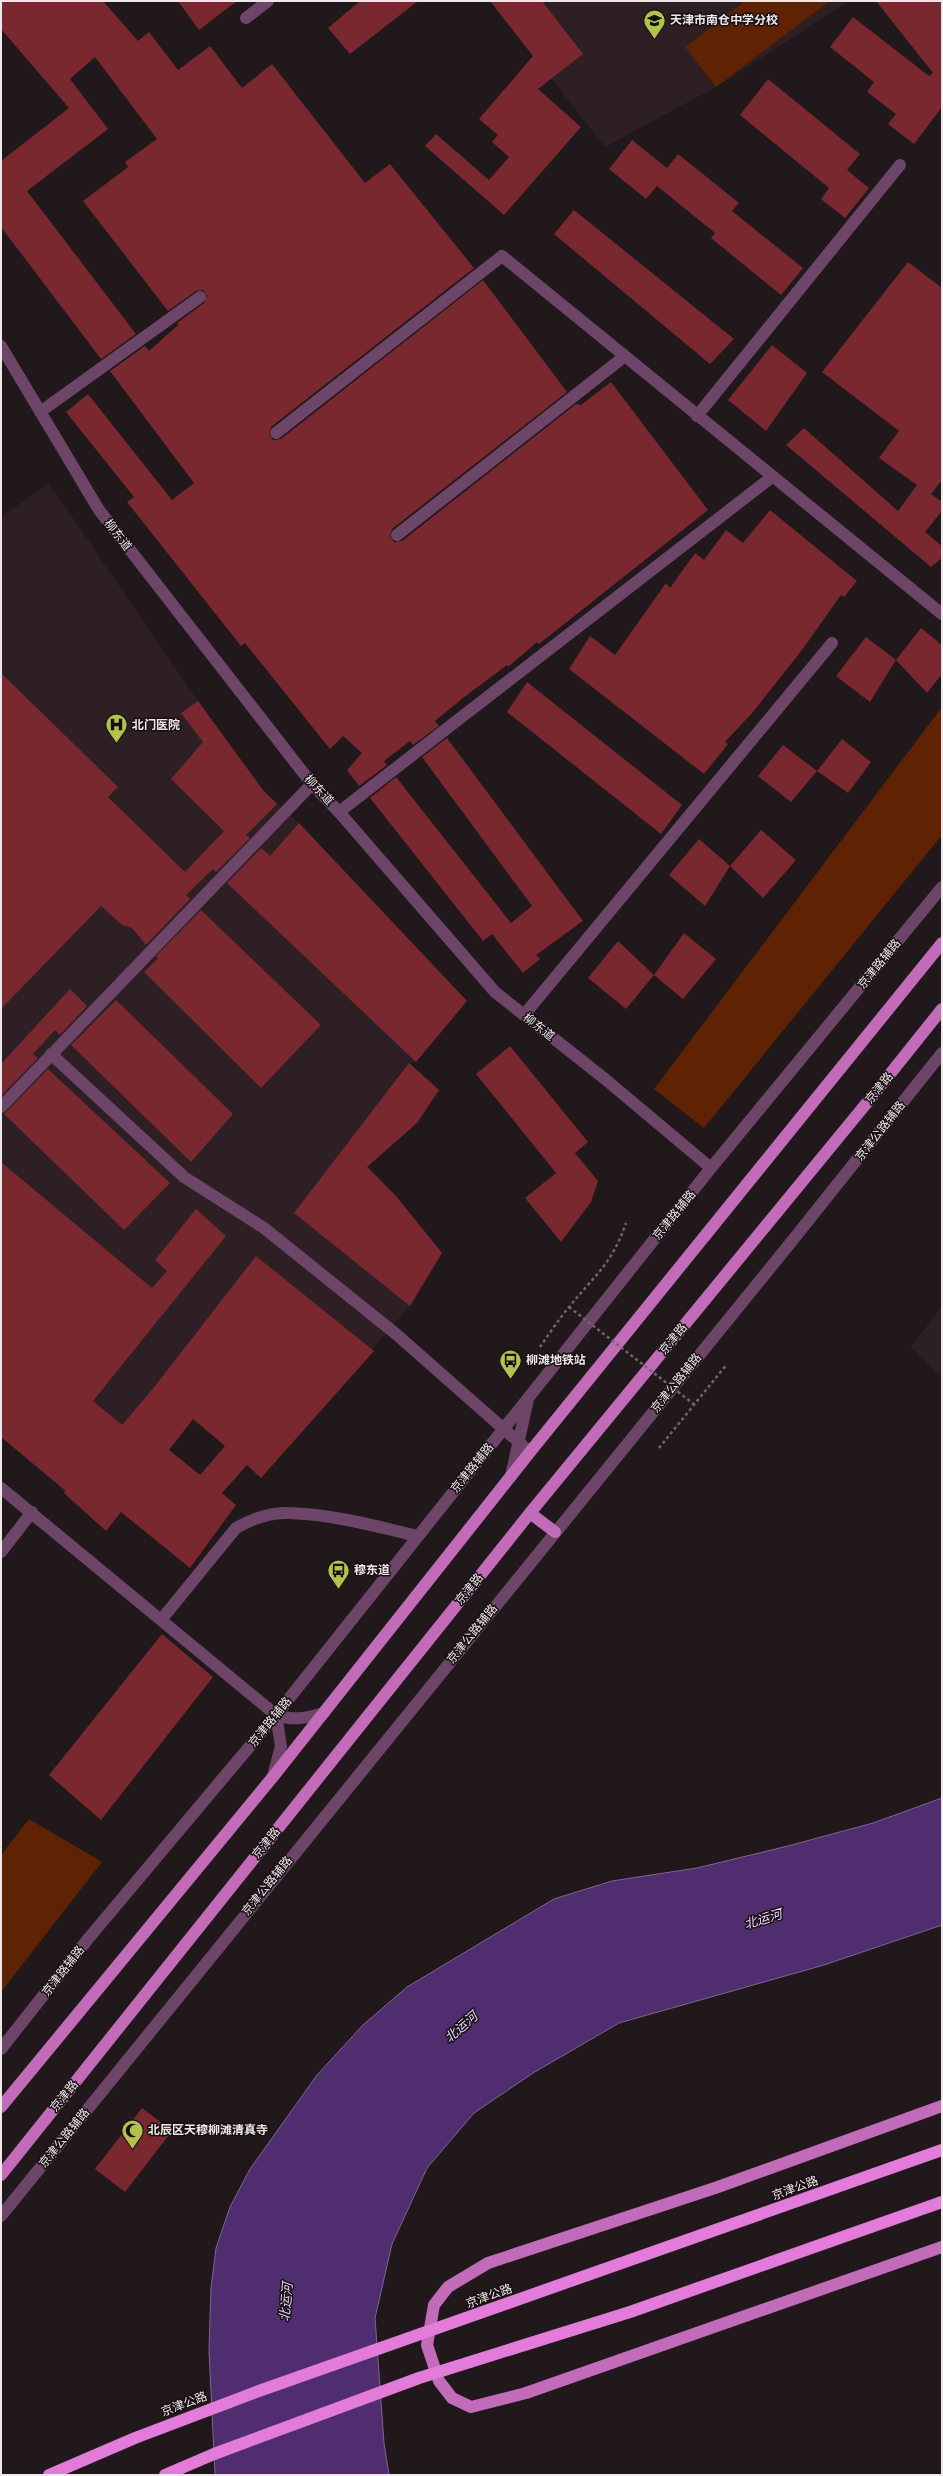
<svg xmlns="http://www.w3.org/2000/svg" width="943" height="2476" font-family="'Asap Condensed','Noto Sans SC',sans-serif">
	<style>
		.built { fill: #2d1f24 }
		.green { fill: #5f2303 }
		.water { fill: #502d6e; stroke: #7f6593 }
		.building { fill: #78282e; fill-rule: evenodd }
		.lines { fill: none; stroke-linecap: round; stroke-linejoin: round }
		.path { stroke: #6f686b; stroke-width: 2.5; stroke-dasharray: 3 3; stroke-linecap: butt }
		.minor { stroke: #6d4569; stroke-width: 12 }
		.major { stroke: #c16bb9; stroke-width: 12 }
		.path-bridge { stroke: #6f686b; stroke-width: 2.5; stroke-dasharray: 3 3; stroke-linecap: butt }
		.highway-bridge { stroke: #e27bd9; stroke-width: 12 }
		.labels { text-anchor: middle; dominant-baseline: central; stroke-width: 3; stroke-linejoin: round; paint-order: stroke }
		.poi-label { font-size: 12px; font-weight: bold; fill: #eee8ea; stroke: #170f12; text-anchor: start }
		.street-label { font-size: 12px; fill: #eee8ea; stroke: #170f12 }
		.water-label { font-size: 13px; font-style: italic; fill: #e9d6fe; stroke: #170f12 }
	</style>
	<rect width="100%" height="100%" fill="#20181b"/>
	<path class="built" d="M490,1H849L716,87L605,147Z
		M49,483L198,701L263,790L299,823L467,1001L416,1062L409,1063L439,1090L417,1123L368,1166L396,1196L442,1253L410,1306L261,1478L194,1418L106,1531L64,1493L58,1485L1,1437V517Z
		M942,1306V1379L911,1347Z"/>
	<path class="green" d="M745,1H830L716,87L685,47Z
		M942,707V835L704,1128L654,1089Z
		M29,1819L102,1862L1,1992V1855Z"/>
	<path class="water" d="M942,1798V1925L824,1965L619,2023L533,2073L474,2113L427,2168L392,2244L375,2318L384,2443L389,2475H215L209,2350L211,2288L216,2248L230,2207L250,2169L317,2075L363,2025L407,1987L554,1899L612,1881L697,1868L788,1846L873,1823Z"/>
	<path class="building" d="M1,1H103L138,41L149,32L178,70L210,46L242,88L272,64L365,183L390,164L474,268L271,427L269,434L273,440L281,439L483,280L567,392L392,529L390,536L394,542L402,541L576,404L581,405L611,382L708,510L539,644L537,642L508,667L507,665L463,698L435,721L439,726L413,745L410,741L384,761L387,765L359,786L347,770L362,753L343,736L330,749L245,643L241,646L127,502L134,497L66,412L88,394L172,500L194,483L110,371L145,346L149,351L178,325L177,323L204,303L207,296L203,290L196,291L168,311L83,201L128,167L125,162L157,139L95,57L70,79L108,129L27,191L136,334L101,359L1,227V161L69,108L1,29Z
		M178,1H237L199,30Z
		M360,1H418L350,54L328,28Z
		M490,1H542L583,54L538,89L581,127L504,215L425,146L436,134L489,180L509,157L492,142L498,135L479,119L533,56Z
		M876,1H942V107L914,144L888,124L896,114L867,92L874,82L830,47L853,17L929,76L933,73Z
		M768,79L860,154L847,170L869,188L845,218L821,199L829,188L740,115Z
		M632,140L667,168L678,154L739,203L732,211L803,268L781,295L711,238L715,233L657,186L646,199L609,169Z
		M574,210L734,339L710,364L554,234Z
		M908,262L942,288V480L931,494L942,502V511L925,532L942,546V558L931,567L786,445L804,428L898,511L917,485L879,458L899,431L822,372Z
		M772,345L807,373L766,431L728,400Z
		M770,510L857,581L844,597L841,595L802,650L753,712L725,742L728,744L704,774L569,669L590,636L615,655L666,583L670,588L695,553L704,560L726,530L743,543Z
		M921,628L942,645V674L927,693L896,660Z
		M866,637L896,660L870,702L836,676Z
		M1,673L118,787L108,797L185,872L224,831L171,779L203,742L181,713L198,701L263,790L277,804L246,835L250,838L216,872L213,869L186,895L190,899L146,945L132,928L122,925L101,906L1,1009Z
		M527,682L682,805L661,834L507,712Z
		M447,738L583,921L536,955L540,959L523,973L492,934L483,941L370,798L396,777L511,923L532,906L422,757Z
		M842,739L871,762L848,793L817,771Z
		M783,745L817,771L791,802L758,776Z
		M299,823L467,1001L416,1062L227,883L261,848L270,856Z
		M761,830L796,860L763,898L730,866Z
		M699,839L730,866L705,906L669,875Z
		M201,910L321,1025L261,1088L144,972L158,958L156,956Z
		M684,933L716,959L683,999L654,975Z
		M618,941L654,975L626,1009L588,978Z
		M70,989L87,1006L60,1035L55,1030L33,1054L38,1058L1,1096V1064Z
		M116,1000L233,1114L191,1162L71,1045Z
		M510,1046L588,1142L575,1153L598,1181L591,1202L561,1242L525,1198L556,1173L476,1074Z
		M409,1063L439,1090L417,1123L367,1167L396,1196L442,1253L410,1306L294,1213Z
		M48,1069L170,1183L124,1230L4,1114Z
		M1,1162L152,1288L167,1271L155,1260L196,1209L226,1236L93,1401L122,1425L155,1386L256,1256L374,1351L261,1478L247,1465L222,1493L236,1505L190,1568L121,1512L106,1531L64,1493L66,1491L1,1437ZM193,1419L225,1446L200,1475L169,1450Z
		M162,1634L213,1677L101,1820L49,1775Z
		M142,2108L172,2131L125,2192L95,2169Z"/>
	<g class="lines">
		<path class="path" d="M540,1347C549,1334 559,1319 569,1307C595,1275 612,1264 626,1223
			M659,1448L727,1364"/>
		<path class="minor" d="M246,18L268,1
			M1,346L99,510L312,784L339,812L495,992L605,1079L711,1168
			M40,412L200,297
			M697,416L900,165
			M276,433L502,256L942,614
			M397,535L625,356
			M339,812L772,477
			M524,1015L832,643
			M51,1054L184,1177L264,1228L396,1334L530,1452
			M1,1107L312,784
			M511,1476L528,1399
			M1,1488L276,1715C294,1721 306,1718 324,1713
			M1,1552L32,1512
			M161,1620L236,1528C252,1519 270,1512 288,1513C331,1514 376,1526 417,1536
			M273,1776L281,1746L276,1715
			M1,2049L88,1939L276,1715L711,1168L942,887
			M1,2216L792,1241L942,1053"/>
		<path class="major" d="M530,1513L555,1532
			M942,2106L715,2188L488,2263L448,2287L434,2305L427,2345L439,2381L452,2398L471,2407L526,2393L942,2247
			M1,2107L272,1778L530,1452L942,943
			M1,2175L530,1513L870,1099L942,1009"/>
		<path class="path-bridge" d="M569,1307L695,1405"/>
		<path class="highway-bridge" d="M49,2475L135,2438L256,2392L942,2150
			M165,2475L214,2454L419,2378L630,2312L942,2202"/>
	</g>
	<defs>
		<symbol id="school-pin" viewBox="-11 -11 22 30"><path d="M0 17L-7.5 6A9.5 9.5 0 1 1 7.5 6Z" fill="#b3c24b" stroke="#170f12"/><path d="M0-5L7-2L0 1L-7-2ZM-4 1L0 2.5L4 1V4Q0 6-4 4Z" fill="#111"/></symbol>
		<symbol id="hospital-pin" viewBox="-11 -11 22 30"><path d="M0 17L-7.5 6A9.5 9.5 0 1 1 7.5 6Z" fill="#b3c24b" stroke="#170f12"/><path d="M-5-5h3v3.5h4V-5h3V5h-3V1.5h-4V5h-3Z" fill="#111"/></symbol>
		<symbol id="bus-pin" viewBox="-11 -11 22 30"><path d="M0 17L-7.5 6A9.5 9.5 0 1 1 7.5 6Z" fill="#b3c24b" stroke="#170f12"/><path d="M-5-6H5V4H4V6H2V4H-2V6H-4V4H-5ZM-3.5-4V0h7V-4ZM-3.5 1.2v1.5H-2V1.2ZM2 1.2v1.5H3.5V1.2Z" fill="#111"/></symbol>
		<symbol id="mosque-pin" viewBox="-11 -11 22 30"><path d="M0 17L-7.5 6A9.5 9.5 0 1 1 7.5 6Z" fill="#b3c24b" stroke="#170f12"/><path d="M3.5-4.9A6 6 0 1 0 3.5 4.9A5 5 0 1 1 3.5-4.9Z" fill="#111"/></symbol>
	</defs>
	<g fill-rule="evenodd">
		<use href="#school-pin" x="642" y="8" width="25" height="34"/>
		<use href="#hospital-pin" x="104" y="712" width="25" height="34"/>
		<use href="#bus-pin" x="498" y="1348" width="25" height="34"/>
		<use href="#bus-pin" x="326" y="1558" width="25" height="34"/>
		<use href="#mosque-pin" x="120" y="2118" width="25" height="34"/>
	</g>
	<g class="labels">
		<g class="poi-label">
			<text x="670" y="20">天津市南仓中学分校</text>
			<text x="132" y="725">北门医院</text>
			<text x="526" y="1360">柳滩地铁站</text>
			<text x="354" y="1570">穆东道</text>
			<text x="148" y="2130">北辰区天穆柳滩清真寺</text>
		</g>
		<g class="street-label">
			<text transform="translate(118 535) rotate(52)">柳东道</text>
			<text transform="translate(319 790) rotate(47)">柳东道</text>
			<text transform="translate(879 964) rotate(-51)">京津路辅路</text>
			<text transform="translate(539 1027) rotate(38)">柳东道</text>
			<text transform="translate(879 1088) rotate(-51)">京津路</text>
			<text transform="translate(880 1131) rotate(-52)">京津公路辅路</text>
			<text transform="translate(674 1215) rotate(-51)">京津路辅路</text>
			<text transform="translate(673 1339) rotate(-51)">京津路</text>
			<text transform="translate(676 1383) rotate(-51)">京津公路辅路</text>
			<text transform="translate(472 1468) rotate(-51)">京津路辅路</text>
			<text transform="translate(469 1589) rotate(-51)">京津路</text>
			<text transform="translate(472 1634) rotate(-51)">京津公路辅路</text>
			<text transform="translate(270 1722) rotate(-51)">京津路辅路</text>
			<text transform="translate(266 1843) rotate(-51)">京津路</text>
			<text transform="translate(267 1886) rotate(-51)">京津公路辅路</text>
			<text transform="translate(63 1971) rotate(-52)">京津路辅路</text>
			<text transform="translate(64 2096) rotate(-51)">京津路</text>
			<text transform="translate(64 2138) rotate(-51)">京津公路辅路</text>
			<text transform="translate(795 2188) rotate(-20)">京津公路</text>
			<text transform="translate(489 2296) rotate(-20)">京津公路</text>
			<text transform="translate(184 2404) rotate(-21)">京津公路</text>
		</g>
		<g class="water-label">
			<text transform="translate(763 1919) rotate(-17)">北运河</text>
			<text transform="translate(461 2027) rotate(-41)">北运河</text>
			<text transform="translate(286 2302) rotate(-85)">北运河</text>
		</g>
	</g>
	<rect width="943" height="2476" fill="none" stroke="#eee8ea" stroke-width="4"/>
</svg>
